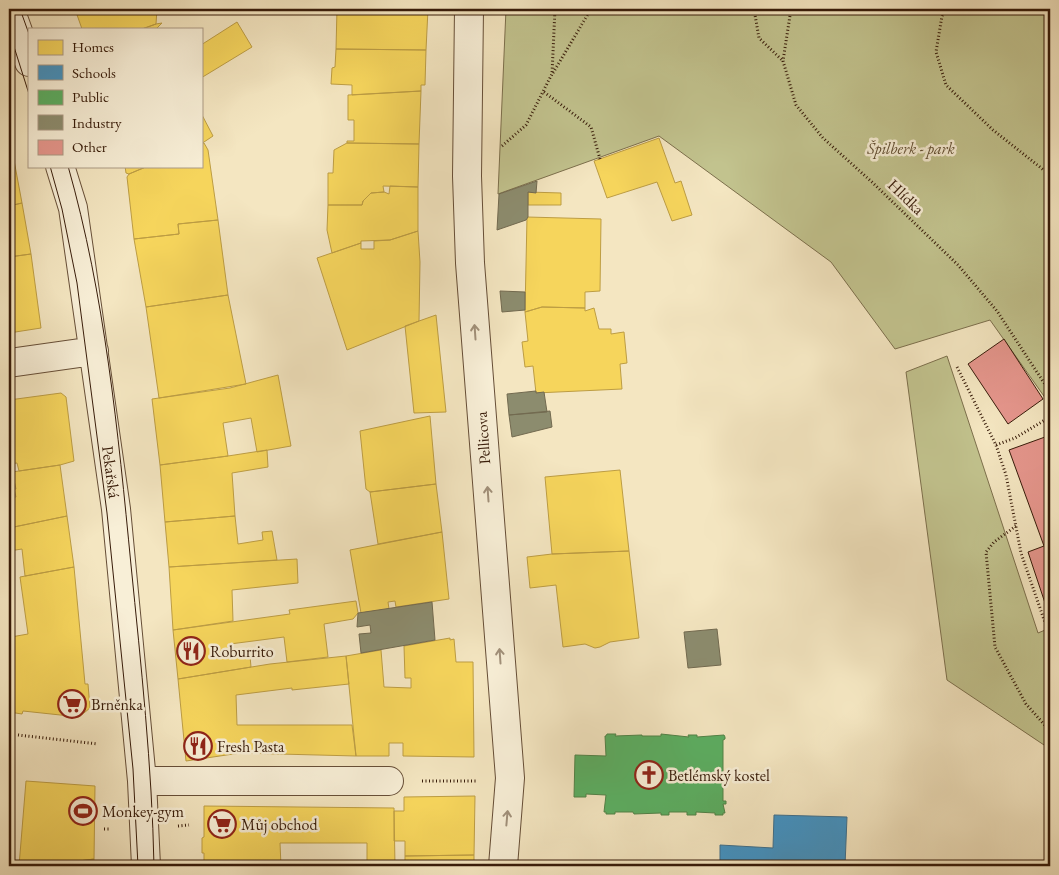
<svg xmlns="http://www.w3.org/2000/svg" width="1059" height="875" font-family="'EB Garamond',serif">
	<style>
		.green { fill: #c2c38e; stroke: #7c6f4c }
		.homes { fill: #f6d55c; stroke: #bd9d43 }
		.schools { fill: #4393c3; stroke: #3f6f8b }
		.public { fill: #5aae61; stroke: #508247 }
		.industry { fill: #8c8c6e; stroke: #726a50 }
		.building { fill: #e6968d; stroke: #371b09 }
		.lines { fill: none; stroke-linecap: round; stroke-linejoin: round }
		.minor-casing { stroke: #664e37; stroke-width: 30 }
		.path { stroke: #371b09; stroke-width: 3; stroke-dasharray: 1 2.5; stroke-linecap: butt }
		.minor { stroke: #f8efd7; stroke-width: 28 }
		.tram { stroke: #371b09; stroke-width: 1 }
		.oneway { stroke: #a1907a }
		.labels { text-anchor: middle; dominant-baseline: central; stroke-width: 5; stroke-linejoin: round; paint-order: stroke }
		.park-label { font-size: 16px; font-style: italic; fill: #614d31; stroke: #f8efd7 }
		.street-label { font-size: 16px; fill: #371b09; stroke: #f8efd7 }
		.poi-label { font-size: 16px; fill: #371b09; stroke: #f8efd7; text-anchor: start }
	</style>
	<rect width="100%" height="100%" fill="#f4e6c1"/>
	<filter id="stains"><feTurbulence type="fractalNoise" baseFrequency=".004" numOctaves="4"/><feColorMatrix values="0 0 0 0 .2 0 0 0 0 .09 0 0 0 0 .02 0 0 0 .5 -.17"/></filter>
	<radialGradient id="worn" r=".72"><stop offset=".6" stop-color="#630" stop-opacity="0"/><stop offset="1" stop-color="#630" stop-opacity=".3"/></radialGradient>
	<path class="green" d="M506,9H1050V409L1046,399L990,320L895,349L831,262L659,136L498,194Z
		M947,356L1038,633L1050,628V749L947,680L906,372Z"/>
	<path class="homes" d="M75,9H157L156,24L142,29H82Z
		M337,9H428L426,50L336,49Z
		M237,22L252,47L201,78V45Z
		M162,23L156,29H142L156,24Z
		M336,49L426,50L425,85H421V91L352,95V85L331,84L332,68L335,67Z
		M421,91L419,144L347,143V141H354V120H348V95Z
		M201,113L213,136L201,144Z
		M659,138L675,183L681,181L692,215L672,221L657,182L607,198L594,161Z
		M9,142L13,155L9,156Z
		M204,143L208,150L218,220L178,224L179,234L134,239L127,177L129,174L148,166H201V144Z
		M347,143L419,144L418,187L383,186L384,192L371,193L363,201L362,205H328V173H333L334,150Z
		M13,155L22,203L9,206V156Z
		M125,166H148L129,174L126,173Z
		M390,186L418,187V231L390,240L361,241V243L332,253L327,230L328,205H362L363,201L371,193L384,192L389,194Z
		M528,192L561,193V205H528Z
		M22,203L31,254L9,257V206Z
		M527,217L601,219L600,291L585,292V308L542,307L525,312Z
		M218,220L228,295L146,307L134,239L179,234L178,224Z
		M418,231L420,262L419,321L347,350L317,258L361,243V249H374V241L390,240Z
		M31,254L41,328L9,333V257Z
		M228,295L246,384L159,398L146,307Z
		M542,307L585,308V311L594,308L599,329H611V334L624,332L627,363L620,364L622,389L536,393L533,366L525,367L522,342L528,341L525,312Z
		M436,315L446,412L414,413L405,326Z
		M278,375L291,446L257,452L251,418L223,423L228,456L160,465L152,399L230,388Z
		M61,393L66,397L74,461L60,465L19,471L17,463L9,464V400Z
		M430,416L436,484L370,492L366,489L360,431Z
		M267,450L268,467L232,473L235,516L165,522L160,465L228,456Z
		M60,465L67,516L9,528V497H16L14,489H16L12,472Z
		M620,470L629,551L552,554L545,477Z
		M436,484L442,532L378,544L370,492Z
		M67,516L74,567L25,576L22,549L9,551V528Z
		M235,516L238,544L263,540L262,532L272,531L277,560L169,567L165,522Z
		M442,532L449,599L396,607L395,601L388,602L389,609L361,613L350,550Z
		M629,551L639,638L610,642L600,647L595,648L585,644L563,647L556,585L530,588L527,557L552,554Z
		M297,559L298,583L232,590L233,621L173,630L169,567Z
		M74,567L85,684H88L90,708L79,717L23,711L22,714L9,712V628L11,637L28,634L20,577Z
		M356,601L358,613L353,619L324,624L328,657L287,662L284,637L230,644L231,658L250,656L251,667L178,679L173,630L290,614L289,610Z
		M450,638V640L454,639L456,662H473L474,757L403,756V743H389V756H356L346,656L381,650L384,687L411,688V678H405L404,646Z
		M346,656L349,684L292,690V688L236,695L237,725H352L356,756L240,753L186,761L178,679L270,664Z
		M26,781L95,786L94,859L41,866H19Z
		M475,796L474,855L405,856V841H394V811H404V797Z
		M204,806L394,808L395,866H367V843H280L281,866H204V853H202V838L204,837Z
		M474,855V866H405V856Z
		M94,859V866H41Z"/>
	<path class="schools" d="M774,815L847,817L845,866H720V845L773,848Z"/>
	<path class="public" d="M607,734H616L615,736L642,735V736H661V734L689,737L688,735H697V737L724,735L725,737V739L723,740V801H726V804H723L725,813H723V815H715V813L696,812V815H687V812H669V815H661V813L634,814L633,812H615V814H606V812H604L606,795L586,794V797H574L575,755L606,756L605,736H606Z"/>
	<path class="industry" d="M537,181L536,193L528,192V217L526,220L497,230L499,194Z
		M500,291L525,292V310L502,312Z
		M536,391V393L544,392L547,412L509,415L507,394Z
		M550,411L552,427L512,437L509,415Z
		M432,602L435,640L361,653L359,634L371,633L370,625L357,627L358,613Z
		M717,629L721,665L688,668L684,632Z"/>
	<path class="building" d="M1004,339L1043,399L1008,424L968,364Z
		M1045,437L1050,453V601L1045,603L1028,552L1044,546L1009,450Z"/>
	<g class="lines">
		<defs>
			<path id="minor" d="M10,9L29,62
				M469,9L467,176L470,263L510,778L503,866
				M60,166L73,208L116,509L142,781L146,866
				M9,363L94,351
				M142,781H389"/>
		</defs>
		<use href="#minor" class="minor-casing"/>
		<path class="path" d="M754,9L759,38L783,61
			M791,9L783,61L796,105L823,138L873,183L958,265L997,311L1050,392
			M946,9L942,16L936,52L946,85L993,130L1050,175
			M553,73L591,9
			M544,92L591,127L600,159
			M502,146L526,125L552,74L555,9
			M957,367L996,445L1006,475L1021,553L1050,637
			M996,445L1015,438L1050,417
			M1016,526L994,542L986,552L995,647L1026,704L1050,731
			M18,735L98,744
			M422,781H476
			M178,826L189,825
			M104,829H111"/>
		<use href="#minor" class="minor"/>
		<path class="tram" d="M20,9L29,34
			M9,31L29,94
			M50,166L62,209L77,283L107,513L133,769L138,866
			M68,166C105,296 118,431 131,565C141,665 152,766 154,866"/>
	</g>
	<defs><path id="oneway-shaft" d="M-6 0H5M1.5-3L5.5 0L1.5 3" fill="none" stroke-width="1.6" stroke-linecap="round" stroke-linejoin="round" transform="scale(1.25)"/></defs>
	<g class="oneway">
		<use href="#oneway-shaft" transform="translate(475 332) rotate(-94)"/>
		<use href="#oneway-shaft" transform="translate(488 494) rotate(-94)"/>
		<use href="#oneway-shaft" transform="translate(500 656) rotate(-94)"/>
		<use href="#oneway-shaft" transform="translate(507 818) rotate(-85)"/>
	</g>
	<defs>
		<symbol id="restaurant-ring" viewBox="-11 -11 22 22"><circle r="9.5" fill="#f8efd7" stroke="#8f2418" stroke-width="1.5"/><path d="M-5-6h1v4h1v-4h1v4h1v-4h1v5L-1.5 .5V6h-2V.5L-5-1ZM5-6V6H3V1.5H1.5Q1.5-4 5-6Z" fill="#8f2418"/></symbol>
		<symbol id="supermarket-ring" viewBox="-11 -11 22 22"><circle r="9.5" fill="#f8efd7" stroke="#8f2418" stroke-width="1.5"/><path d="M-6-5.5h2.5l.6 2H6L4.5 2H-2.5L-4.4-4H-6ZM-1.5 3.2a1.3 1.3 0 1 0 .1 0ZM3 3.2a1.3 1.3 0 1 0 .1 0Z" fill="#8f2418"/></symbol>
		<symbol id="church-ring" viewBox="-11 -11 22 22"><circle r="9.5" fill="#f8efd7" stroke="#8f2418" stroke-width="1.5"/><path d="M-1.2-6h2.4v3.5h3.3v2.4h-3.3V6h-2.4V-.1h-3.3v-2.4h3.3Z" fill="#8f2418"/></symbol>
		<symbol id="stadium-ring" viewBox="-11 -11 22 22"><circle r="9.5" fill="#f8efd7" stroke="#8f2418" stroke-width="1.5"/><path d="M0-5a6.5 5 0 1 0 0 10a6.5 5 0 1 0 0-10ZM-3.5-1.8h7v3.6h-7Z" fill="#8f2418"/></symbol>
	</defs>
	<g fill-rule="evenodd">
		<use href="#restaurant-ring" x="175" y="635" width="32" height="32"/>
		<use href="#supermarket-ring" x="56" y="688" width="32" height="32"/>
		<use href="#restaurant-ring" x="182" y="730" width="32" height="32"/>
		<use href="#church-ring" x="633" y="759" width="32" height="32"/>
		<use href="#stadium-ring" x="67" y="795" width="32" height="32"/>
		<use href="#supermarket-ring" x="206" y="808" width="32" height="32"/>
	</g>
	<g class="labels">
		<g class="park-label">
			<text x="911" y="148">Špilberk - park</text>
		</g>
		<g class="street-label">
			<text transform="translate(906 197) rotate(44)">Hlídka</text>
			<text transform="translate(483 438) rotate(-94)">Pellicova</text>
			<text transform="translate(111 472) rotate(82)">Pekařská</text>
		</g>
		<g class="poi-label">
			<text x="210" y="651">Roburrito</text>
			<text x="91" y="704">Brněnka</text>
			<text x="217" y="746">Fresh Pasta</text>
			<text x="668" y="775">Betlémský kostel</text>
			<text x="102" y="811">Monkey-gym</text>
			<text x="241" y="824">Můj obchod</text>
		</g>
	</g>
	<rect width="1059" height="875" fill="none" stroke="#f4e6c1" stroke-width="30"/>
	<rect x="10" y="10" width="1039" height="855" fill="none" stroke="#371b09" stroke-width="2.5"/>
	<rect x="15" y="15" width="1029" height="845" fill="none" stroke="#371b09"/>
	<rect x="28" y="28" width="175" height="140" fill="#f8efd7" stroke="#ab9a85"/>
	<rect x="38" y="40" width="25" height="15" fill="#f6d55c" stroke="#ab9a85"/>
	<text x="72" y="52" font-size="15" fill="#371b09">Homes</text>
	<rect x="38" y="65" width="25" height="15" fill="#4393c3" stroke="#ab9a85"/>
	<text x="72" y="78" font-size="15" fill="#371b09">Schools</text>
	<rect x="38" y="90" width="25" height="15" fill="#5aae61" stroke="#ab9a85"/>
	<text x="72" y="102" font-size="15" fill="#371b09">Public</text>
	<rect x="38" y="115" width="25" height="15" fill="#8c8c6e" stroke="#ab9a85"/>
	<text x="72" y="128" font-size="15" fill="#371b09">Industry</text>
	<rect x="38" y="140" width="25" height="15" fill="#e6968d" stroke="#ab9a85"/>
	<text x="72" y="152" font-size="15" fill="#371b09">Other</text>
	<rect width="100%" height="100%" filter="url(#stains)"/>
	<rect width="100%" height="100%" fill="url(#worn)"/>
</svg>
